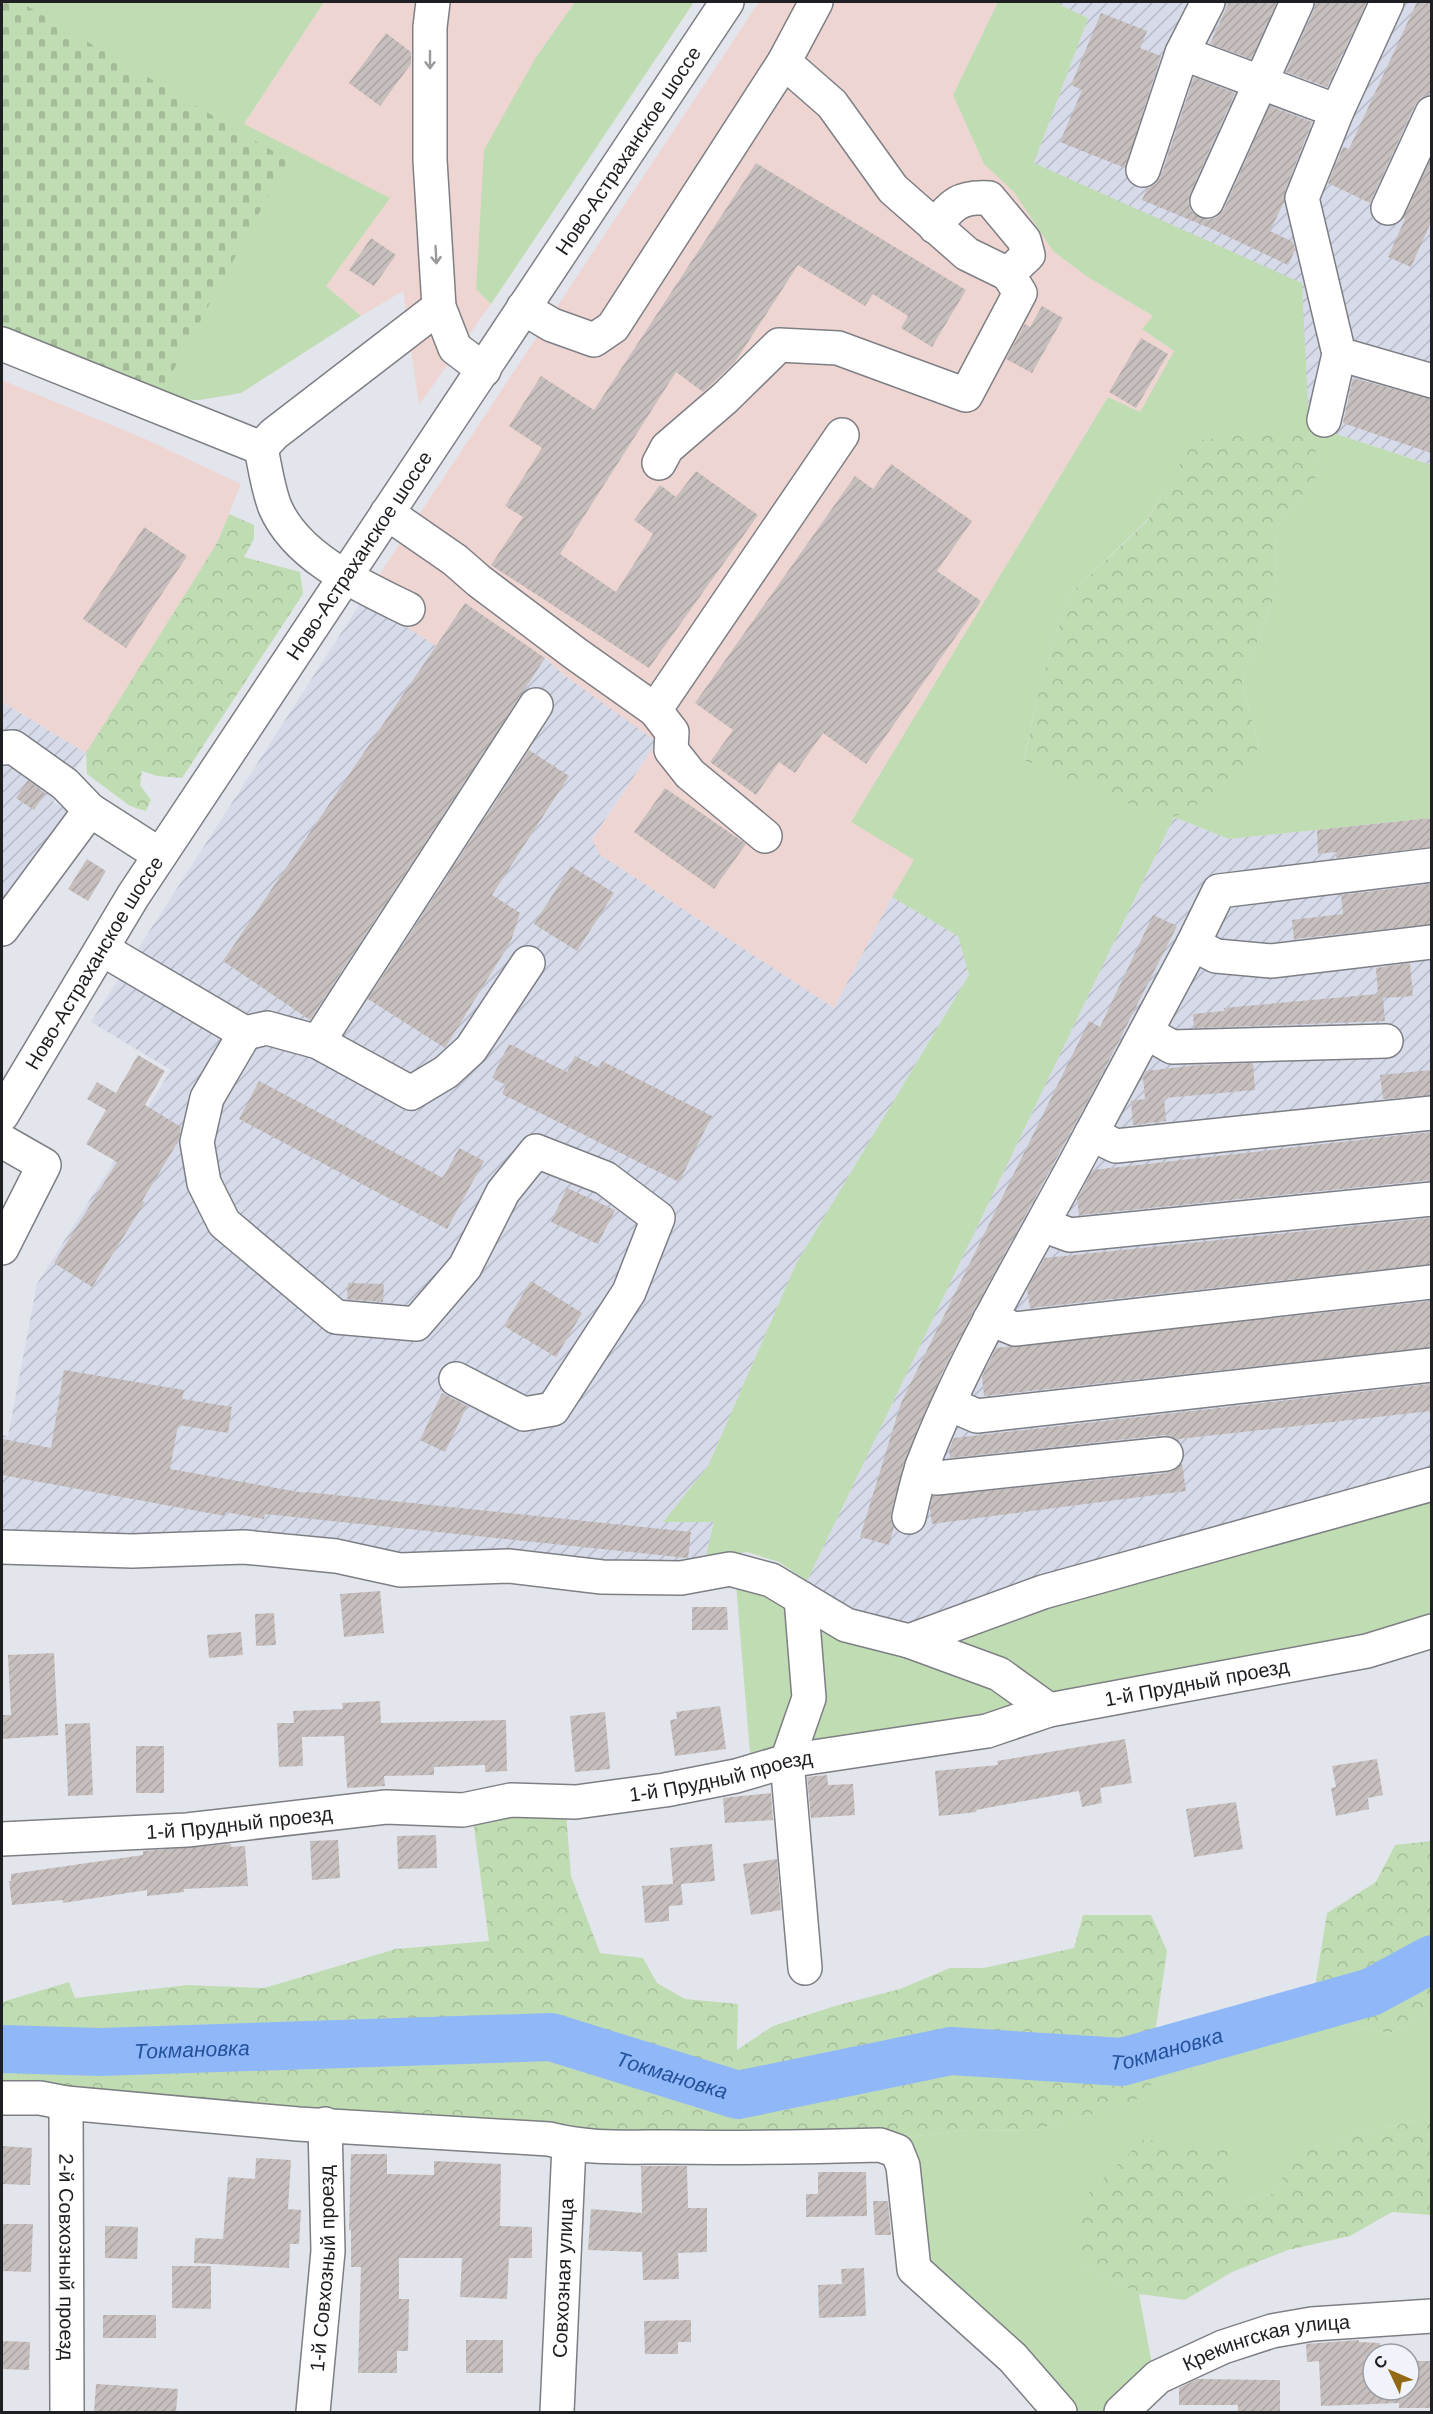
<svg xmlns="http://www.w3.org/2000/svg" width="1433" height="2414" font-family="Helvetica,sans-serif">
	<style>
		.commercial { fill: #efd5d2 }
		.industrial { fill: url(#industrial-furrows) }
		.green { fill: #c0dcb2; fill-rule: evenodd }
		.forest { fill: url(#forest-crowns) }
		.cemetery { fill: url(#cemetery-stones) }
		.lines { fill: none; stroke-linecap: round; stroke-linejoin: round }
		.river { stroke: #90b8f9; stroke-width: 48 }
		.building { fill: url(#building-hatch) }
		.minor-casing { stroke: #7d7f85; stroke-width: 36 }
		.major-casing { stroke: #7d7f85; stroke-width: 36 }
		.minor { stroke: #fff; stroke-width: 33 }
		.major { stroke: #fff; stroke-width: 33 }
		.oneway { stroke: #9a9a9c }
		.labels { text-anchor: middle; dominant-baseline: central; stroke-width: 4.5; stroke-linejoin: round; paint-order: stroke }
		.street-label { font-size: 20px; fill: #1e1f22; stroke: #f0f3fa }
		.water-label { font-size: 21px; font-style: italic; fill: #23519c; stroke: #f0f3fa }
	</style>
	<defs>
		<pattern id="industrial-furrows" width="10" height="10" patternUnits="userSpaceOnUse" patternTransform="scale(1.5)"><rect width="10" height="10" fill="#d6dae9"/><path d="M-1 1l2-2M0 10L10 0M9 11l2-2" fill="none" stroke="#b7bbc8"/></pattern>
		<pattern id="forest-crowns" width="20" height="18" patternUnits="userSpaceOnUse" patternTransform="scale(1.5)"><rect width="20" height="18" fill="#c0dcb2"/><path d="M2 6a3 3 0 1 1 6 0M12 15a3 3 0 1 1 6 0" fill="none" stroke="#a5bc99"/></pattern>
		<pattern id="cemetery-stones" width="16" height="16" patternUnits="userSpaceOnUse" patternTransform="scale(1.5)"><rect width="16" height="16" fill="#c0dcb2"/><path d="M2 7V4a2 2 0 0 1 4 0v3zM10 15v-3a2 2 0 0 1 4 0v3z" fill="#a5bc99"/></pattern>
		<pattern id="building-hatch" width="6" height="6" patternUnits="userSpaceOnUse" patternTransform="scale(1.5)"><rect width="6" height="6" fill="#c7bfbd"/><path d="M-1 1l2-2M0 6l6-6M5 7l2-2" fill="none" stroke="#aaa4a2"/></pattern>
	</defs>
	<rect width="100%" height="100%" fill="#e3e5ed"/>
	<path class="commercial" d="M324,2H575L536,57L476,289L491,304L419,405L403,291L361,316L326,286L244,124Z
		M759,2H998L953,95L984,164L1014,192L1053,251L1086,276L1154,317L1142,329L1174,351L1140,412L1108,397L851,822L915,860L892,897L834,1008L599,854L592,840L656,743L564,675L546,658L517,699L363,599Z
		M2,380L143,438L241,484L217,543L86,753L2,702Z"/>
	<path class="industrial" d="M1061,2H1431V465L1309,425L1034,163L1088,18L1059,5Z
		M363,599L517,698L545,658L564,675L657,742L592,839L599,854L834,1008L892,897L959,936L969,975L796,1264L708,1466L664,1521L714,1522L705,1559L677,1567L392,1560L2,1530V1435L8,1436L37,1284L171,1070L91,1022Z
		M2,702L86,753L53,802L69,811L2,910Z
		M1174,817L1229,839L1431,818V1475L902,1626L853,1608L807,1581Z"/>
	<path class="green" d="M2,2H324L244,124L390,198L326,286L361,316L241,393L200,400L164,399L2,330Z
		M575,2H694L491,304L476,289L484,150L536,57Z
		M998,2H1061L1060,5L1088,18L1034,163L1302,283L1309,425L1431,465V818L1229,839L1174,817L807,1581L779,1562L747,1552L705,1559L714,1522H663L708,1466L796,1264L969,975L958,936L892,897L914,860L851,822L1108,397L1140,412L1174,351L1142,329L1153,316L1086,276L1053,251L1014,192L984,164L953,95ZM1309,426L1321,471L1276,527L1275,594L1242,682L1259,747L1174,817L1129,803L1024,759L1041,681L1070,594L1147,520L1194,441Z
		M1431,1475V1618L1367,1637L1007,1717L751,1765L736,1584L767,1591L792,1611L843,1642L891,1648Z
		M1431,2010V2118L1372,2130L1300,2152L1272,2194L1230,2205L1083,2264L1139,2294L1153,2370L1109,2412H1072L923,2265L909,2137L970,2130L1034,2131L1074,2118L1130,2105L1151,2085L1232,2055L1341,2024L1390,2033Z"/>
	<path class="forest" d="M1309,425L1321,471L1276,527L1275,594L1242,682L1259,747L1218,793L1174,817L1129,804L1024,760L1041,681L1070,594L1147,521L1193,441Z
		M229,514L254,525V539L244,557L300,572L303,594L182,778L157,776L142,771L140,785L151,800L146,811L130,806L87,774L86,753L217,543Z
		M492,1812L566,1813L571,1876L600,1953L643,1958L657,1983L685,1999L738,2004L737,2050L773,2026L835,2006L900,1989L950,1968H984L1074,1948L1083,1915H1151L1167,1951L1154,2040L1313,1999L1327,1913L1376,1882L1395,1845L1431,1841V2010L1390,2033L1341,2024L1232,2055L1151,2085L1131,2105L1074,2118L1034,2131L970,2130L909,2137L755,2141L2,2090V2002L69,1982L75,1998L188,1985L264,1988L396,1949L489,1941L473,1819Z
		M1431,2118V2215L1392,2212L1350,2236L1288,2250L1232,2272L1185,2300L1139,2294L1083,2264L1077,2204L1143,2140L1229,2145L1230,2205L1272,2194L1299,2152L1372,2130Z"/>
	<path class="cemetery" d="M3,2H20L288,160L162,391L2,332Z"/>
	<g class="lines">
		<path class="river" id="s1" d="M2,2049L100,2052L551,2037L738,2095L951,2051L1122,2062L1371,1992L1432,1959"/>
	</g>
	<path class="building" d="M1229,2H1277L1251,59L1210,44Z
		M1316,2H1367L1327,87L1286,72L1314,10Z
		M1417,2H1431V94L1422,97L1415,105L1370,203L1328,183L1343,147L1349,149Z
		M1101,13L1147,31L1140,48L1161,56L1125,168L1060,142L1082,90L1071,85Z
		M386,33L411,52V64L380,106L349,83Z
		M1194,77L1235,93L1190,194L1188,202L1191,211L1200,218L1208,220L1217,217L1224,209L1270,106L1312,122L1285,191L1284,202L1270,231L1293,242L1295,250L1288,265L1212,229L1142,200L1147,188L1155,184L1161,176Z
		M1431,159V222L1411,267L1388,257L1405,219L1403,218Z
		M756,163L966,290L932,347L901,328L908,316L873,294L865,306L798,265L735,362L712,384L703,392L676,372L560,554L616,592L653,534L634,520L660,485L676,497L696,471L758,515L649,668L491,565L523,517L505,506L542,448L509,426L541,376L594,410Z
		M371,238L396,255L374,286L349,270Z
		M1042,306L1063,318L1032,373L1006,359L1025,324L1030,327Z
		M1141,338L1168,354L1136,408L1109,392Z
		M1353,378L1431,399V453L1343,423Z
		M891,464L972,521L937,571L981,601L866,764L823,733L795,773L779,762L756,795L710,762L733,730L695,703L855,476L873,489Z
		M144,527L187,556L126,648L83,619Z
		M465,603L545,658L310,1020L223,961Z
		M529,750L569,776L492,895L520,913L511,941L445,1048L368,999Z
		M28,780L45,793L34,810L16,798Z
		M665,788L746,844L714,889L634,832Z
		M1431,818V847L1336,858V852L1318,854L1317,830Z
		M87,859L106,871L88,901L68,889Z
		M571,866L614,893L577,951L534,924Z
		M1431,884V924L1294,939L1292,920L1343,914L1341,895Z
		M1153,915L1177,926L1099,1080L973,1312L943,1371L904,1463L891,1513V1522L894,1527L889,1545L860,1537L901,1403L1089,1021L1100,1027Z
		M1410,963L1413,996L1383,998L1385,1021L1194,1028L1193,1014L1224,1011V1008L1378,994L1376,968Z
		M509,1044L567,1072L575,1056L599,1068L602,1061L712,1116L679,1182L502,1094L506,1085L492,1078Z
		M138,1055L165,1071L145,1105L181,1127L179,1140L142,1201L145,1202L92,1287L54,1263L117,1162L86,1144L106,1110L87,1099L97,1082L116,1093Z
		M1253,1063L1255,1090L1164,1098L1166,1121L1133,1125L1131,1101L1145,1099L1143,1077L1146,1071L1198,1065Z
		M1431,1070V1095L1383,1099L1380,1075Z
		M259,1081L443,1178L459,1148L484,1161L447,1229L239,1119Z
		M1431,1132V1180L1079,1215L1077,1199L1093,1170Z
		M567,1188L615,1210L598,1244L551,1222Z
		M1431,1218V1264L1030,1308L1027,1289L1045,1258Z
		M531,1281L582,1313L556,1357L504,1326Z
		M348,1283L384,1284L383,1302L347,1299Z
		M1431,1301V1347L984,1396L982,1377L996,1348Z
		M64,1370L184,1390L182,1399L232,1407L228,1433L178,1425L170,1469L305,1493L306,1492L691,1532L688,1558L265,1514L264,1519L225,1512V1516L2,1475V1439L51,1448Z
		M1431,1384V1411L1179,1439V1441L1173,1437L1164,1435L950,1458L949,1450L954,1438Z
		M442,1393L467,1406L445,1452L420,1440Z
		M1182,1463L1186,1491L932,1524L930,1508L933,1496L1168,1473L1176,1469Z
		M380,1591L384,1633L344,1637L340,1594Z
		M692,1607H727L728,1630H692Z
		M274,1613L276,1645L256,1646L255,1614Z
		M241,1632L243,1655L209,1658L207,1635Z
		M54,1653L58,1735L2,1739V1715H11L8,1655Z
		M380,1701L381,1723L506,1720L507,1771L485,1772V1765L434,1767V1775L384,1776L385,1786L347,1788L344,1736L302,1737L303,1766L279,1767L277,1723H294L293,1711L343,1709L342,1703Z
		M720,1706L726,1749L675,1756L670,1720L677,1719L676,1712Z
		M605,1712L610,1769L575,1772L570,1716Z
		M90,1723L93,1795L68,1796L65,1724Z
		M1125,1739L1132,1783L1100,1788L1102,1803L1082,1807L1079,1791L976,1810L977,1812L939,1816L935,1771L998,1765L997,1761Z
		M136,1746H164V1793H136Z
		M1377,1759L1383,1795L1368,1798L1369,1809L1336,1816L1331,1788L1336,1787L1332,1766Z
		M827,1775L828,1785L853,1784L855,1815L811,1818L807,1777Z
		M771,1793L773,1820L725,1823L723,1798Z
		M1236,1802L1243,1849L1194,1857L1186,1809Z
		M436,1835L437,1868L398,1869L397,1836Z
		M338,1840L340,1878L312,1880L310,1841Z
		M231,1844V1847L245,1846L248,1886L184,1889V1892L147,1896V1890L63,1903V1900L12,1905L9,1881H11V1874L143,1855V1851Z
		M712,1844L715,1881L681,1884L683,1905L669,1906V1921L645,1923L642,1886L673,1884L670,1848Z
		M777,1859L781,1910L751,1915L743,1864Z
		M2,2146L32,2148L30,2185L2,2184Z
		M351,2154H387V2174L434,2175V2161L501,2164L500,2226L532,2227V2258H509L507,2299L460,2297L462,2258H399V2299H409L408,2351H397V2373H358L361,2267H351V2230H349Z
		M256,2158L291,2160L288,2209L301,2210L299,2244H290L289,2268L194,2263L195,2238L223,2239L228,2177L255,2179Z
		M641,2166H687L688,2208H707V2252L678,2253L679,2279L643,2280L642,2252L588,2250L591,2209L642,2213Z
		M818,2172H866L867,2216L806,2217V2194H818Z
		M873,2201H888L891,2235H875Z
		M2,2224H33L31,2272L2,2271Z
		M105,2226L138,2227L137,2259L105,2258Z
		M172,2266H211V2309L172,2308Z
		M864,2268L866,2316L819,2318L818,2285L842,2284L841,2269Z
		M103,2315H156V2338H103Z
		M691,2320V2342H678V2354H645L644,2321Z
		M466,2340H503V2373H466Z
		M1359,2340V2342L1380,2343V2354H1373V2390H1409V2361H1431V2408H1399V2403L1321,2406L1319,2361L1307,2362L1306,2344Z
		M2,2341L30,2342L29,2370L2,2369Z
		M1197,2379L1280,2380V2412H1238V2405H1179V2388Z
		M96,2384L178,2389L176,2412H94Z"/>
	<g class="lines">
		<defs>
			<g id="minor">
				<path d="M433,2L430,27V160L439,307L455,348L484,370"/>
				<path d="M1182,53L1337,111"/>
				<path d="M784,62L832,104L893,189L967,254L1008,274L1028,255L1024,240L989,198C961,196 951,204 935,227"/>
				<path d="M1143,170L1182,53L1208,2"/>
				<path d="M1207,201L1297,2"/>
				<path d="M1388,208L1432,113"/>
				<path d="M523,308L552,325L594,340L613,327L784,62L816,2"/>
				<path d="M2,344L261,448L274,434L439,307"/>
				<path d="M1339,354L1432,381"/>
				<path d="M1324,420L1339,354L1302,198L1337,111L1387,2"/>
				<path d="M261,448C265,467 268,489 275,507C297,558 361,586 408,609"/>
				<path d="M659,463L667,448L725,398L779,345L838,348L966,395L1020,293L1008,274"/>
				<path d="M387,513L455,560L479,581L576,654L655,710L672,732L671,750L690,774L765,836"/>
				<path d="M655,710L842,435"/>
				<path d="M2,748L13,747L65,784L90,810L160,855"/>
				<path d="M2,929L90,810"/>
				<path d="M1193,944L1219,891L1432,865"/>
				<path d="M102,949L245,1033L207,1098L197,1142L204,1183L224,1223L336,1317L416,1324L465,1267L503,1192L536,1151L605,1178L658,1218L629,1292L553,1409L524,1414L456,1379"/>
				<path d="M1146,1032L1172,1047L1386,1041"/>
				<path d="M245,1033L267,1028L318,1042L411,1093L446,1072L471,1049L528,963"/>
				<path d="M318,1042L536,705"/>
				<path d="M1091,1134L1193,944L1216,956L1271,961L1432,942"/>
				<path d="M2,1141L44,1165L2,1248"/>
				<path d="M1043,1225L1070,1235L1432,1199"/>
				<path d="M990,1319L1015,1329L1432,1282"/>
				<path d="M949,1404L977,1416L1432,1365"/>
				<path d="M922,1466L937,1478L1166,1454"/>
				<path d="M909,1517C913,1500 917,1481 923,1464C967,1349 1034,1243 1091,1134L1116,1146L1432,1113"/>
				<path d="M2,1547L132,1551L244,1547L336,1556L400,1570L508,1566L602,1577L681,1578L730,1569L771,1580L846,1625L909,1641L999,1674L1049,1710"/>
				<path d="M801,1598L809,1698L787,1761L805,1968"/>
				<path d="M909,1641L1043,1592L1432,1484"/>
				<path id="s2" d="M2,1839L187,1830L386,1807L463,1810L511,1800L576,1802L665,1790L736,1776L787,1761L987,1731L1049,1710L1367,1651L1432,1631"/>
				<path d="M2,2098H40L66,2103L298,2124L549,2139C586,2149 625,2147 664,2147C736,2148 808,2147 880,2145L897,2151L903,2166L914,2269L1013,2358L1060,2412"/>
				<path id="s3" d="M66,2103L67,2412"/>
				<path id="s4" d="M313,2412L328,2251L325,2124"/>
				<path id="s5" d="M557,2412L569,2145"/>
				<path id="s6" d="M1121,2412L1158,2377L1223,2347L1272,2331L1312,2324L1432,2316"/>
			</g>
			<g id="major">
				<path id="s7" d="M2,1115L133,896L727,2"/>
			</g>
		</defs>
		<use href="#minor" class="minor-casing"/>
		<use href="#major" class="major-casing"/>
		<use href="#minor" class="minor"/>
		<use href="#major" class="major"/>
	</g>
	<defs><path id="oneway-shaft" d="M-6 0H5M1.5-3L5.5 0L1.5 3" fill="none" stroke-width="1.6" stroke-linecap="round" stroke-linejoin="round" transform="scale(1.5)"/></defs>
	<g class="oneway">
		<use href="#oneway-shaft" transform="translate(430 60) rotate(90)"/>
		<use href="#oneway-shaft" transform="translate(436 255) rotate(87)"/>
	</g>
	<g class="labels">
		<g class="street-label">
			<text stroke="none"><textPath href="#s7" startOffset="1150">Ново-Астраханское шоссе</textPath></text>
			<text stroke="none"><textPath href="#s7" startOffset="664">Ново-Астраханское шоссе</textPath></text>
			<text stroke="none"><textPath href="#s7" startOffset="178">Ново-Астраханское шоссе</textPath></text>
			<text stroke="none"><textPath href="#s2" startOffset="1210">1-й Прудный проезд</textPath></text>
			<text stroke="none"><textPath href="#s2" startOffset="724">1-й Прудный проезд</textPath></text>
			<text stroke="none"><textPath href="#s2" startOffset="238">1-й Прудный проезд</textPath></text>
			<text stroke="none"><textPath href="#s3" startOffset="154">2-й Совхозный проезд</textPath></text>
			<text stroke="none"><textPath href="#s4" startOffset="144">1-й Совхозный проезд</textPath></text>
			<text stroke="none"><textPath href="#s5" startOffset="134">Совхозная улица</textPath></text>
			<text stroke="none"><textPath href="#s6" startOffset="166">Крекингская улица</textPath></text>
		</g>
		<g class="water-label">
			<text stroke="none"><textPath href="#s1" startOffset="1180">Токмановка</textPath></text>
			<text stroke="none"><textPath href="#s1" startOffset="190">Токмановка</textPath></text>
			<text stroke="none"><textPath href="#s1" startOffset="676">Токмановка</textPath></text>
		</g>
	</g>
	<rect width="1433" height="2414" fill="none" stroke="#1e1f22" stroke-width="6"/>
	<g transform="translate(1391 2372) rotate(314)"><circle r="28" fill="#f0f3fa" stroke="#9c9ea4" stroke-width="1.5"/>
	<path d="M0-4.5L10 22L0 15L-10 22Z" fill="#946915"/>
	<text y="-9" font-size="16" font-weight="bold" text-anchor="middle" fill="#1e1f22">С</text>
	</g>
</svg>
